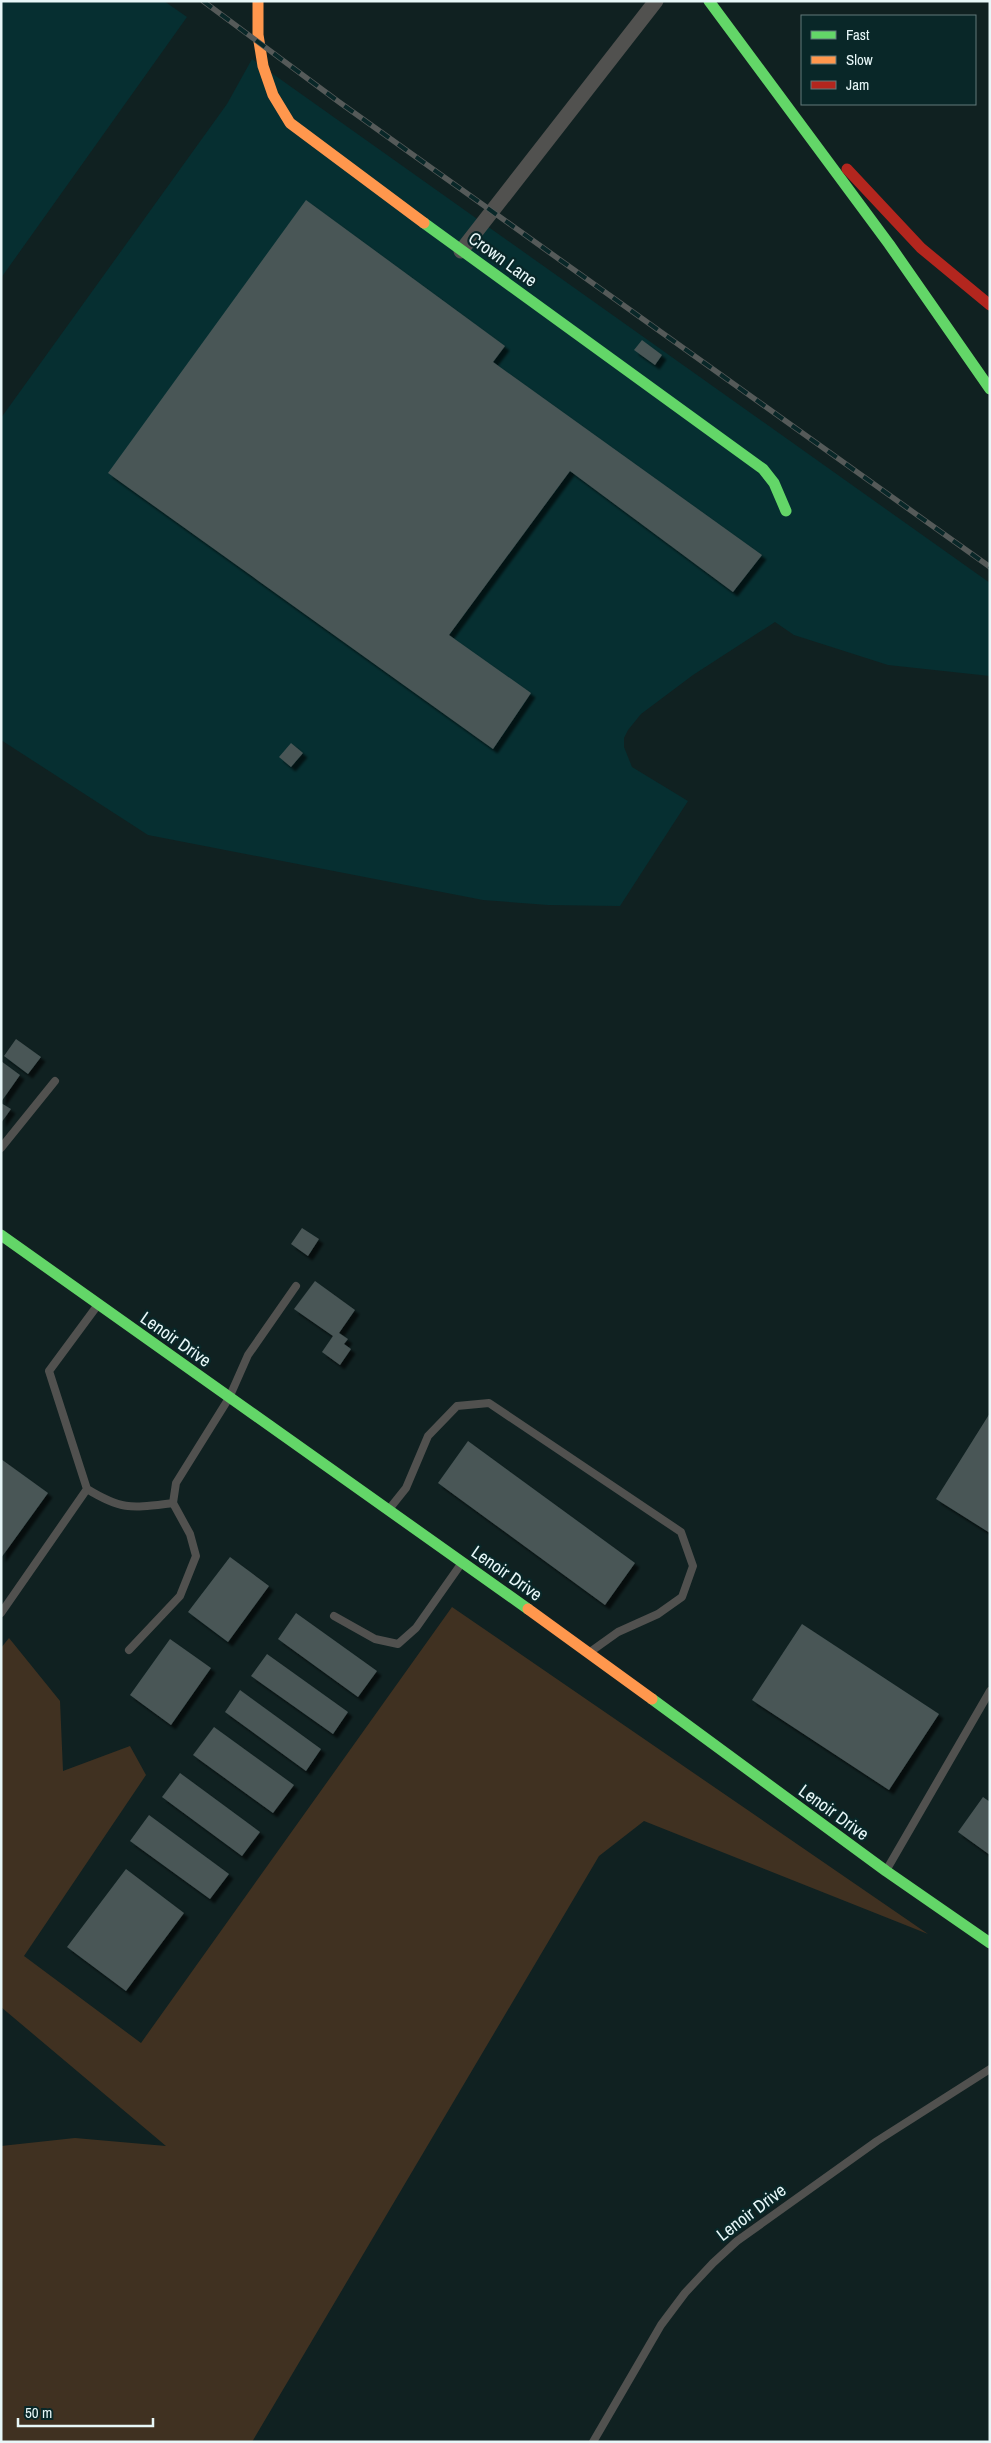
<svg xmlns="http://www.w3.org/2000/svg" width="991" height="2443" font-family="'Archivo Narrow',sans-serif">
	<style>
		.built { fill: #062f31 }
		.green { fill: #403121 }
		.building { fill: #485656; filter: url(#shadow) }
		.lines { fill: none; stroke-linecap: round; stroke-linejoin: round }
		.lane { stroke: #51514f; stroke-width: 8 }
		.street { stroke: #51514f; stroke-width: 15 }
		.fast { stroke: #63d668; stroke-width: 11 }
		.slow { stroke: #ff974d; stroke-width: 11 }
		.jam { stroke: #b3261e; stroke-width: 11 }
		.rail-casing { stroke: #555a59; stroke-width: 5.5 }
		.rail { stroke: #092728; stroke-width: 4; stroke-dasharray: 11; stroke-linecap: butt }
		.labels { text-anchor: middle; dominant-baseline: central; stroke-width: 4.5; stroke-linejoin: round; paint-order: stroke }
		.street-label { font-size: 18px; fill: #e7f7f8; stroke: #092728 }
	</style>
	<defs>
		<filter id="shadow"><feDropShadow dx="4.5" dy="4.5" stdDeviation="1" flood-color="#0009"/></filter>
	</defs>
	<rect width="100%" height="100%" fill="#102121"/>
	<path class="built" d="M1,1H164L187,17L1,278Z
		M252,59L990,583V676L888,665L794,635L775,622L693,675L641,714L628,730L624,738V747L632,767L688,801L620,906L548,905L483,900L148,835L1,740V418L227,104Z"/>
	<path class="green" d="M452,1607L928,1934L644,1821L599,1856L252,2442H1V2146L75,2138L166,2146L1,2007V1648L9,1638L60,1701L63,1771L130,1746L146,1775L24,1956L141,2043Z"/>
	<path class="building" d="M306,200L505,346L493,362L762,555L733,592L570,471L449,635L531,693L493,749L108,473Z
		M642,340L662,355L655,365L634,350Z
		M291,743L303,753L291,767L279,757Z
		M16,1039L41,1057L28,1074L4,1056Z
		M1,1061L20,1075L1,1102Z
		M1,1103L11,1109L1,1123Z
		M302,1228L319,1239L308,1256L291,1244Z
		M315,1281L355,1310L339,1333L348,1339L344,1344L351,1349L340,1365L322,1352L333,1336L294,1309Z
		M990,1413V1533L936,1499Z
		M468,1441L635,1563L605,1605L438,1483Z
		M1,1459L48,1493L1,1558Z
		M230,1557L269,1586L228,1642L188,1612Z
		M296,1613L377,1671L358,1697L278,1639Z
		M802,1624L939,1714L889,1790L752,1700Z
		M170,1639L211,1668L171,1725L130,1695Z
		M267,1654L348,1712L333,1734L251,1676Z
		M240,1690L321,1749L306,1771L225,1712Z
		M214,1727L294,1785L273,1813L193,1755Z
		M180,1773L260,1832L242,1856L162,1797Z
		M983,1797L990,1802V1855L958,1832Z
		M149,1815L229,1874L210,1899L130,1841Z
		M126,1869L184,1913L126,1991L67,1947Z"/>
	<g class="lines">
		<path class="lane" d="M1,1148L55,1081
			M87,1489C123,1511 132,1508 173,1503
			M390,1508L406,1488L428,1436L457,1406L489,1403L681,1532L693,1566L682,1597L658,1614L618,1632L590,1652
			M1,1613L87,1489L49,1371L97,1306
			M334,1616L375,1639L398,1644L416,1628L461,1564
			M129,1650L180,1596L196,1556L190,1534L173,1503L176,1483L229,1398L248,1355L296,1286
			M887,1869L990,1691
			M593,2442L661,2325L685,2293L713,2263L737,2241L877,2141L990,2069"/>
		<path class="street" d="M461,251L656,1"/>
		<path class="fast" d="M709,1L889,244L990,389
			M424,223L763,469L774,483L786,511
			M1,1235L528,1609
			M652,1699L886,1871L990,1943"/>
		<path class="slow" d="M258,1V35L263,66L273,95L290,123L424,223
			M528,1609L652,1699"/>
		<path class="jam" d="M847,169L921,248L990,305"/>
		<defs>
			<path id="rail" d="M203,1L339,102L990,567"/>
		</defs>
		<use href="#rail" class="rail-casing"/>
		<use href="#rail" class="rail"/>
	</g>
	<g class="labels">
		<g class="street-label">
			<text transform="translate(503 259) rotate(36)">Crown Lane</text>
			<text transform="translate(176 1339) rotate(35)">Lenoir Drive</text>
			<text transform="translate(507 1573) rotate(35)">Lenoir Drive</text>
			<text transform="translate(834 1812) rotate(36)">Lenoir Drive</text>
			<text transform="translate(751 2212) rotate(-37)">Lenoir Drive</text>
		</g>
	</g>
	<rect width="991" height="2443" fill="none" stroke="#e7f7f8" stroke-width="5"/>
	<rect x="801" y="15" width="175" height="90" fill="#092728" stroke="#627a7b"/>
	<rect x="811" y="31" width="25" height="8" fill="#63d668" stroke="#627a7b"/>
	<text x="846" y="40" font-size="15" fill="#e7f7f8">Fast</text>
	<rect x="811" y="56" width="25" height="8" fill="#ff974d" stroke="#627a7b"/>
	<text x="846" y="65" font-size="15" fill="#e7f7f8">Slow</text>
	<rect x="811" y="81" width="25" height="8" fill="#b3261e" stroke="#627a7b"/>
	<text x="846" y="90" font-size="15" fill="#e7f7f8">Jam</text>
	<path d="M18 2418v8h135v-8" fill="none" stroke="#e7f7f8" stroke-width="2.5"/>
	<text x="25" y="2418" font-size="15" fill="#e7f7f8" stroke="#092728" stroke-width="4" paint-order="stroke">50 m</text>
</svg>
